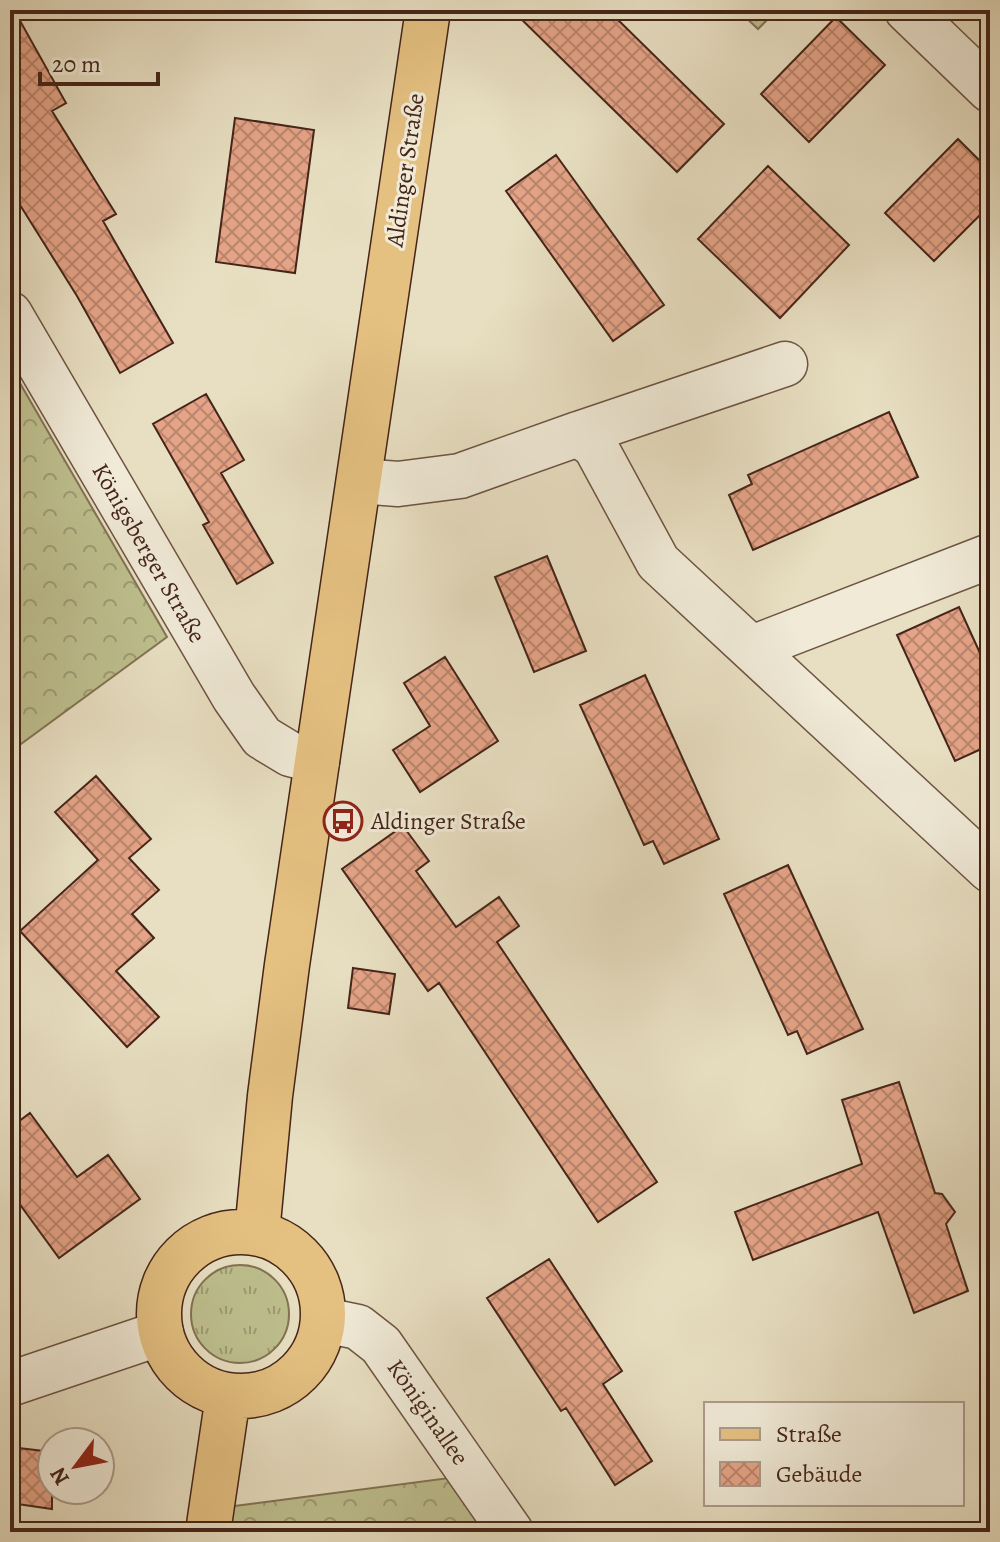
<svg xmlns="http://www.w3.org/2000/svg" width="1000" height="1542" font-family="Alegreya,serif">
	<style>
		.grass { fill: url(#grass-tufts); stroke: #827254; stroke-width: 2 }
		.forest { fill: url(#forest-crowns); stroke: #827254; stroke-width: 2 }
		.park { fill: url(#park-dots); stroke: #827254; stroke-width: 2 }
		.building { fill: url(#building-cross-hatch); stroke: #452519; stroke-width: 2 }
		.lines { fill: none; stroke-linecap: round; stroke-linejoin: round }
		.minor-casing { stroke: #6e5443; stroke-width: 47 }
		.major-casing { stroke: #452519; stroke-width: 47 }
		.minor { stroke: #f0ead7; stroke-width: 44 }
		.major { stroke: #e4c081; stroke-width: 44 }
		.labels { text-anchor: middle; dominant-baseline: central; stroke-width: 6; stroke-linejoin: round; paint-order: stroke }
		.street-label { font-size: 24px; fill: #452519; stroke: #f0ead7 }
		.poi-label { font-size: 24px; fill: #452519; stroke: #f0ead7; text-anchor: start }
	</style>
	<defs>
		<pattern id="grass-tufts" width="24" height="20" patternUnits="userSpaceOnUse" patternTransform="scale(2)"><rect width="24" height="20" fill="#bebf8e"/><path d="M3 7l-1-3M5 7V3M7 7l1-3M15 17l-1-3M17 17v-4M19 17l1-3" fill="none" stroke="#9c9b73"/></pattern>
		<pattern id="forest-crowns" width="20" height="18" patternUnits="userSpaceOnUse" patternTransform="scale(2)"><rect width="20" height="18" fill="#bebf8e"/><path d="M2 6a3 3 0 1 1 6 0M12 15a3 3 0 1 1 6 0" fill="none" stroke="#9c9b73"/></pattern>
		<pattern id="park-dots" width="8" height="8" patternUnits="userSpaceOnUse" patternTransform="scale(2)"><rect width="8" height="8" fill="#bebf8e"/><path d="M2 2h.1M6 6h.1" fill="none" stroke="#9c9b73" stroke-width="1.8" stroke-linecap="round"/></pattern>
		<pattern id="building-cross-hatch" width="8" height="8" patternUnits="userSpaceOnUse" patternTransform="scale(2)"><rect width="8" height="8" fill="#e5a487"/><path d="M0 0l8 8M0 8l8-8" fill="none" stroke="#bb856e"/></pattern>
	</defs>
	<rect width="100%" height="100%" fill="#e8dfc2"/>
	<filter id="stains"><feTurbulence type="fractalNoise" baseFrequency=".0025" numOctaves="4"/><feColorMatrix values="0 0 0 0 .2 0 0 0 0 .09 0 0 0 0 .02 0 0 0 .5 -.17"/></filter>
	<radialGradient id="worn" r=".72"><stop offset=".6" stop-color="#630" stop-opacity="0"/><stop offset="1" stop-color="#630" stop-opacity=".3"/></radialGradient>
	<path class="grass" d="M191 1314a49 49 0 1 1 98 0a49 49 0 1 1-98 0Z"/>
	<path class="forest" d="M10,366L167,637L10,752V507L17,499L10,487Z
		M449,1478L486,1532H224L227,1507Z"/>
	<path class="park" d="M738,10H777L758,29Z"/>
	<path class="building" d="M10,10H14L66,103L52,111L116,214L103,221L173,343L120,373L77,296L10,189Z
		M512,10H608L724,124L677,172Z
		M836,17L885,65L809,142L761,94Z
		M235,118L314,130L295,273L216,262Z
		M958,139L990,171V205L934,261L885,213Z
		M556,155L664,305L613,341L506,191Z
		M768,166L849,245L780,318L698,239Z
		M206,394L244,460L221,473L273,563L237,584L203,525L209,522L153,424Z
		M889,412L918,477L753,550L729,495L752,484L748,475Z
		M547,556L586,651L534,672L495,577Z
		M959,607L990,675V745L955,761L897,635Z
		M445,657L498,741L420,792L393,750L430,726L404,683Z
		M645,675L719,839L664,864L653,841L644,845L580,705Z
		M96,776L151,839L129,858L159,890L132,914L154,938L116,971L159,1017L127,1047L20,931L98,860L55,812Z
		M403,826L429,861L416,871L456,927L499,897L519,926L497,942L657,1182L598,1222L439,983L428,991L342,869Z
		M788,865L863,1029L807,1054L797,1031L788,1035L724,894Z
		M353,968L395,974L389,1014L348,1008Z
		M899,1082L935,1193L942,1194L955,1212L946,1224L968,1291L914,1313L878,1212L753,1260L735,1212L862,1164L842,1100Z
		M30,1113L77,1177L108,1155L140,1199L59,1258L10,1191V1128Z
		M549,1259L622,1371L603,1384L652,1461L615,1485L566,1408L561,1411L487,1298Z
		M10,1447L52,1452V1509L10,1503Z"/>
	<g class="lines">
		<defs>
			<path id="minor" d="M907,10L990,90
				M10,314L234,697L262,737L290,754L317,761
				M578,434L785,364
				M359,481L398,484L460,476L578,434L595,446L658,562L990,870
				M752,648L990,556
				M324,1320L358,1327L381,1345L511,1532
				M10,1384L161,1333"/>
			<path id="major" d="M159 1314a82 82 0 1 1 164 0a82 82 0 1 1-164 0Z
				M257,1233L270,1096L287,965L428,10
				M208,1532L228,1396"/>
		</defs>
		<use href="#minor" class="minor-casing"/>
		<use href="#major" class="major-casing"/>
		<use href="#minor" class="minor"/>
		<use href="#major" class="major"/>
	</g>
	<defs>
		<symbol id="bus-ring" viewBox="-11 -11 22 22"><circle r="9.5" fill="#f0ead7" stroke="#8f2418" stroke-width="1.5"/><path d="M-5-6H5V4H4V6H2V4H-2V6H-4V4H-5ZM-3.5-4V0h7V-4ZM-3.5 1.2v1.5H-2V1.2ZM2 1.2v1.5H3.5V1.2Z" fill="#8f2418"/></symbol>
	</defs>
	<g fill-rule="evenodd">
		<use href="#bus-ring" x="321" y="799" width="44" height="44"/>
	</g>
	<g class="labels">
		<g class="street-label">
			<text transform="translate(405 170) rotate(-82)">Aldinger Straße</text>
			<text transform="translate(149 553) rotate(60)">Königsberger Straße</text>
			<text transform="translate(428 1412) rotate(55)">Königinallee</text>
		</g>
		<g class="poi-label">
			<text x="371" y="821">Aldinger Straße</text>
		</g>
	</g>
	<rect width="1000" height="1542" fill="none" stroke="#e8dfc2" stroke-width="40"/>
	<rect x="12" y="12" width="976" height="1518" fill="none" stroke="#452519" stroke-width="4"/>
	<rect x="20" y="20" width="960" height="1502" fill="none" stroke="#452519" stroke-width="2"/>
	<rect x="704" y="1402" width="260" height="104" fill="#f0ead7" stroke="#ac9b8b" stroke-width="2"/>
	<rect x="720" y="1428" width="40" height="12" fill="#e4c081" stroke="#ac9b8b" stroke-width="2"/>
	<text x="776" y="1442" font-size="24" fill="#452519">Straße</text>
	<rect x="720" y="1462" width="40" height="24" fill="url(#building-cross-hatch)" stroke="#ac9b8b" stroke-width="2"/>
	<text x="776" y="1482" font-size="24" fill="#452519">Gebäude</text>
	<g transform="translate(76 1466) rotate(238)"><circle r="38" fill="#f0ead7" stroke="#ac9b8b" stroke-width="2"/>
	<path d="M0-6L14 30L0 20L-14 30Z" fill="#8f2418"/>
	<text y="-12" font-size="22" font-weight="bold" text-anchor="middle" fill="#452519">N</text>
	</g>
	<path d="M40 72v12h118v-12" fill="none" stroke="#452519" stroke-width="4"/>
	<text x="52" y="72" font-size="24" fill="#452519" stroke="#f0ead7" stroke-width="6" paint-order="stroke">20 m</text>
	<rect width="100%" height="100%" filter="url(#stains)"/>
	<rect width="100%" height="100%" fill="url(#worn)"/>
</svg>
